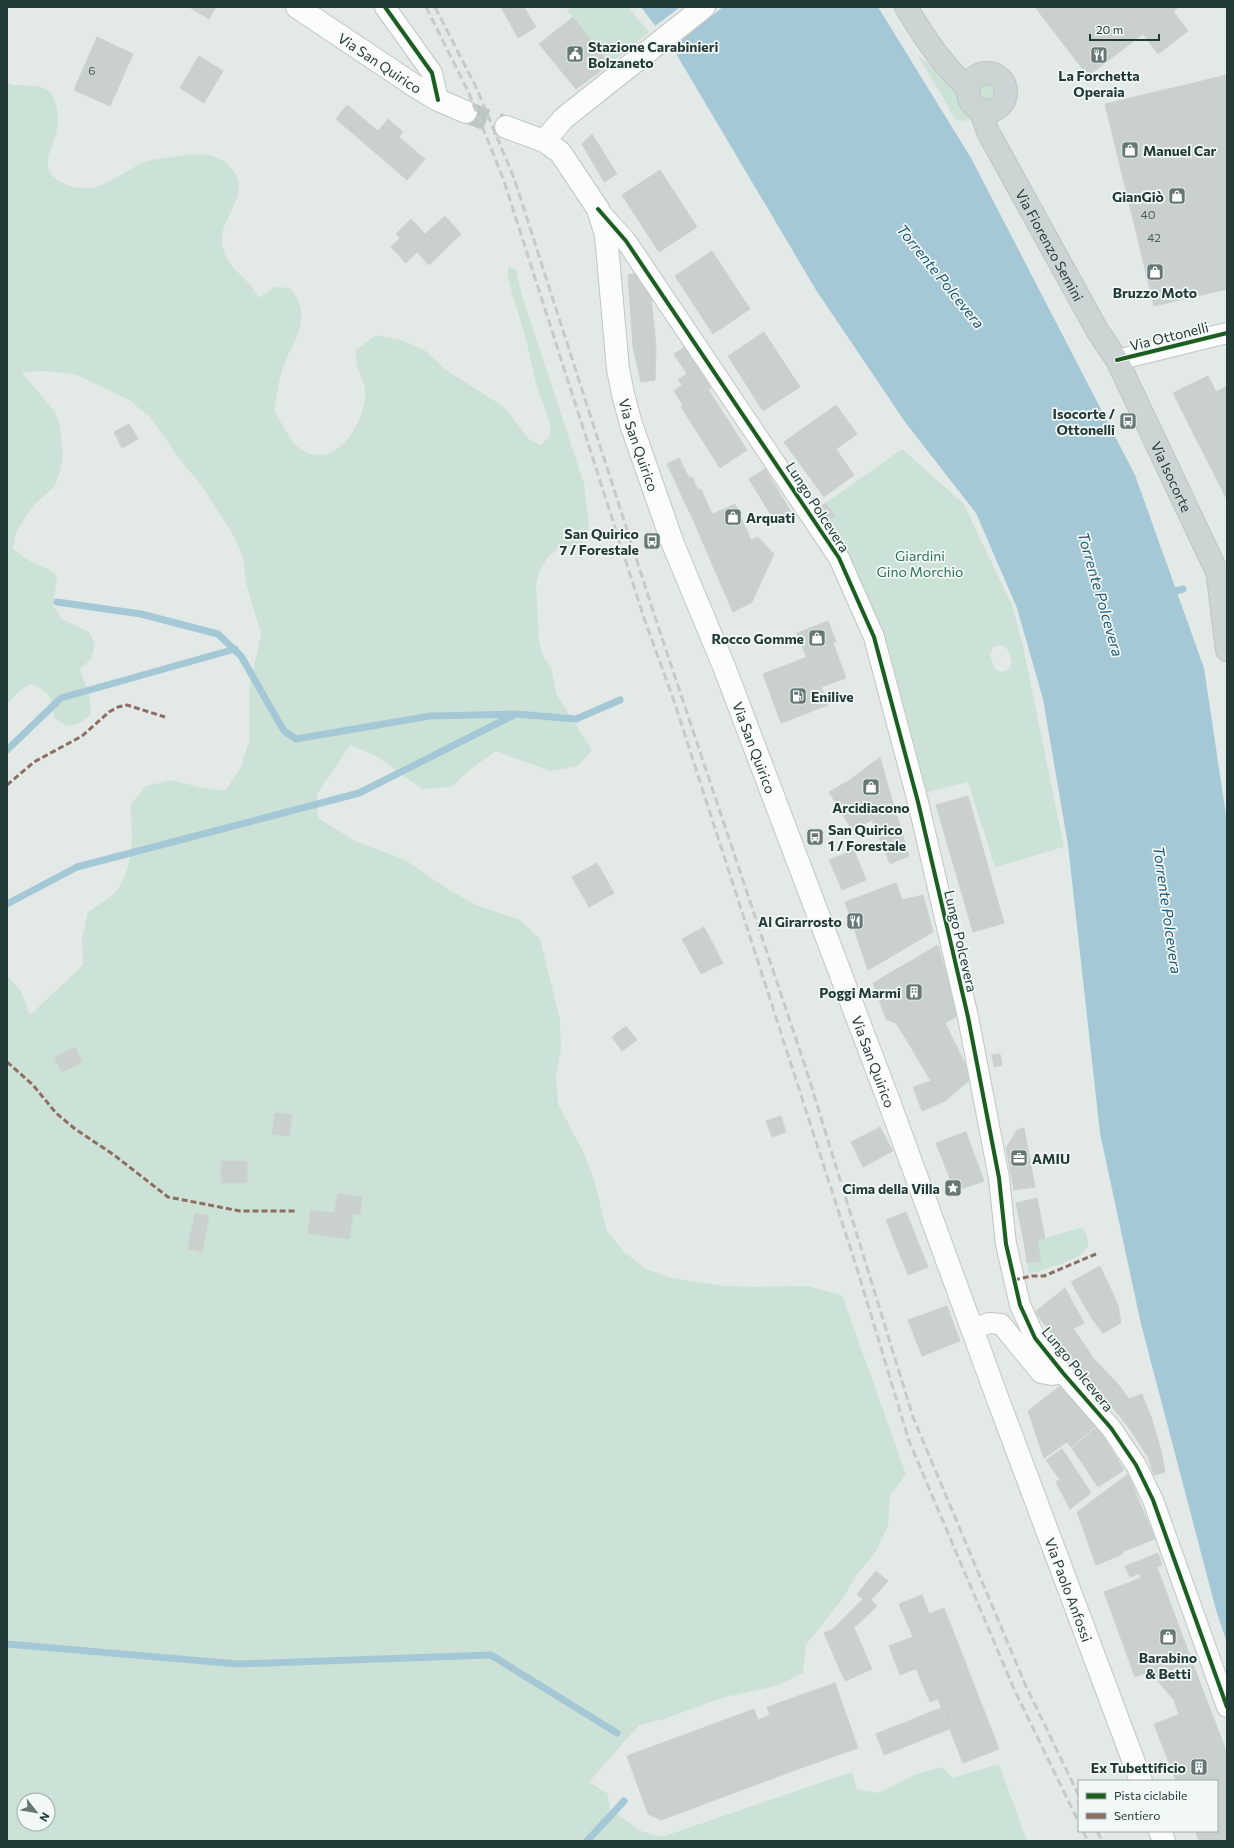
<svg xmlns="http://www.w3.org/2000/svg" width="1234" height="1848" font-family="Commissioner,sans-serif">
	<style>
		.green { fill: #cce2d6; fill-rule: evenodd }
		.water { fill: #a5c8d6 }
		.pier { fill: #e3e9e7 }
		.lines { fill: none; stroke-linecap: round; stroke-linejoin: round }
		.stream { stroke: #a5c8d6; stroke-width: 7 }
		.building { fill: #cad0ce; stroke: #ccd2d0 }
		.secondary-tunnel { stroke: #bcc6c4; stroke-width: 22; stroke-dasharray: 22 11; stroke-linecap: butt }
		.minor-casing { stroke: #c0c6c4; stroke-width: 22 }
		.secondary-casing { stroke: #bfc7c5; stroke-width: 24 }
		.primary-casing { stroke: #bcc5c3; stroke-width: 24 }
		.minor { stroke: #fbfcfb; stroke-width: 20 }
		.secondary { stroke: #fbfcfb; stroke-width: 22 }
		.primary { stroke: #cdd5d4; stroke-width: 22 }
		.rail { stroke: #c7caca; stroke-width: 3; stroke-dasharray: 8 4; stroke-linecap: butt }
		.quiet { stroke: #8d6e63; stroke-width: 3; stroke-dasharray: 6 3; stroke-linecap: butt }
		.cycleway-casing { stroke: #f1f8f6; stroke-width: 6 }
		.cycleway { stroke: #1b5e20; stroke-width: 4 }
		.labels { text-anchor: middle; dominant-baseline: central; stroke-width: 3.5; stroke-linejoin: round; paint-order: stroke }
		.number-label { font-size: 12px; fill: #4d615e }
		.poi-label { font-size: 14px; font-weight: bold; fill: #223b38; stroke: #f1f8f6; text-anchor: end }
		.street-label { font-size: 14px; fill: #223b38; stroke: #f1f8f6 }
		.park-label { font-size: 14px; fill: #2d7152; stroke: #f1f8f6 }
		.water-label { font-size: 15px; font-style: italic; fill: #1e5976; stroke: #f1f8f6 }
	</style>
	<rect width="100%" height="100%" fill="#e3e9e7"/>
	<path class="green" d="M571,7H628L649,32L611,63L567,10Z
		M918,56C931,65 956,84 963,97C967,105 968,109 976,114L975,121L956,120Z
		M972 92a16 16 0 1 1 32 0a16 16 0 1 1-32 0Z
		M7,82L11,85C19,85 37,85 44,88C58,95 59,116 57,129C53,149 36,169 61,182C94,200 115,176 142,163C149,160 158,159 165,158C189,154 219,148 235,173C250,197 219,218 222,243C225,270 251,278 258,298L276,287L290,288C315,319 293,338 283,368C278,382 277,397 274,411C280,420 291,442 298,447C334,476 367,422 365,389C364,382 359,373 357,366C356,361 356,355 356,350L376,335L401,340L426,351L446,370L504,407L529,439L541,445L550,436V423L536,384L527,343L508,279V266L516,270L522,296L584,484L589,526L586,540L574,546L560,547L548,557L540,570L536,584L539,642L543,656L551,668L557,695L592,750L578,766L550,771L496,751L472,768L451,787L422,789L376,756L350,745L317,794L318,818L355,841L405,860L451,891L476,905L520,920L540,939L560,1019L561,1049L556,1077L558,1104L584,1153L594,1180L607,1231L625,1253L648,1270L672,1278L725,1286L753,1287L807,1286L842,1295L906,1474L890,1496L888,1526L875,1553L857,1574L843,1598L806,1645L803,1673L776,1686L721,1698L667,1718L639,1725L589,1782L608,1794L610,1810L643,1832L662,1837L852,1772L857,1789L878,1793L914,1775L942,1767L953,1778L999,1764L1027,1841H7V976L21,991L30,1015L83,965L82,938L88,912C95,907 102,903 109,898C135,877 133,835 130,805L146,786L172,780L198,787L225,791L240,769L249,742V689L261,634L246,583L243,557L231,531L201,485L184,465L150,417L129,400L77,375L48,371L21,372L55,412L60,427L63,457L60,472L55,486L33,506L16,532L13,548L24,558L51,571L57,577L53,606L62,619L89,632L95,645L91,659L80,669L90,698L91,714L80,723L67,726L54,717C52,697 50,691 30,684L18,692L7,704ZM24,1800H48V1824H24Z
		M902,449L963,503L1012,605L1023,646L1064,847L995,867L968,782L924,793L881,636L835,530L828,522L835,516L826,503ZM1001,645L1008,650L1012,663L1008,670L1001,672L995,669L990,655L993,647Z
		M1080,1228L1084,1229C1086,1234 1089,1240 1088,1245C1086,1259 1042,1270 1029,1274L1024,1242L1045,1238Z"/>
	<path class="water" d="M641,7H878L971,158L1135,475L1204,668L1227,822V1643L1216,1610L1141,1324L1100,1133L1068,845L1043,699L1017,608L976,513L905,422L816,290L675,52Z"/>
	<path class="pier" d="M680,7H723L672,48L655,26Z"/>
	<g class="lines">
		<path class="stream" d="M1168,593L1183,589
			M57,602L141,614L218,634L241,656L284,731L296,739L430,716L516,714L576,719L620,700
			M7,750L61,698L235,649
			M7,904L77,867L359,793L514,715
			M7,1644L238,1664L491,1655L617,1733
			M587,1841L624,1801"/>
	</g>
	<path class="building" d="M189,7H216L209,19Z
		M501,7H524L536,27L518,38Z
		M1035,7H1179L1173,11L1188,31L1158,54L1143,34L1088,76Z
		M573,17L610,64L576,89L539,44Z
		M97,37L133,54L110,106L74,90Z
		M199,56L223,71L204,103L180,88Z
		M1227,75V289L1154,306L1105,104Z
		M347,105L378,131L388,119L403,132L399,137L425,159L407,180L336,119Z
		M592,134L617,174L604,182L582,144Z
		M660,170L697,227L659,252L622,195Z
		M445,216L461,234L429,265L417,252L406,263L391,247L400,238L396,234L411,219L425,234Z
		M712,251L750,309L713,334L675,276Z
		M635,273L651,298L656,347L655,380L641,382L633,347L628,275Z
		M764,332L800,387L763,411L728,356Z
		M685,347L711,388L683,405L674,391L682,385L678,380L687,374L674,354Z
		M1208,376L1216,392L1227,386V500L1173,393Z
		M708,389L747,450L720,468L681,407Z
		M836,405L857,434L836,449L854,475L824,497L784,442Z
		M129,424L138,439L122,448L114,432Z
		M679,458L689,478L692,477L698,490L701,489L712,514L694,522L667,464Z
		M765,469L793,515L777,525L749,479Z
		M826,503L835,516L827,521L818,508Z
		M735,504L751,540L758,537L774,554L752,602L733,612L694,522Z
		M828,621L836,642L805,654L797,633Z
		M833,643L846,678L821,687L810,656L807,657L805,654Z
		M810,656L828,705L781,723L763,674Z
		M880,757L890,793L866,805L850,780Z
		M850,780L866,805L890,793L909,856L890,864L872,820L852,830L829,792Z
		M968,796L1004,923L973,932L936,805Z
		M854,850L866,880L842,890L829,860Z
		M597,863L614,893L589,907L572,877Z
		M896,883L902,900L923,895L933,932L868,970L845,902Z
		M704,927L723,963L701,974L682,939Z
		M938,945L954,1001L938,1010L933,1003L897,1024L886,1019L873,983Z
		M954,1001L958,1016L945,1023L972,1078L945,1101L922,1111L913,1087L931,1081L897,1024L933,1003L938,1010Z
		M626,1026L637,1040L622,1051L612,1037Z
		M75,1047L82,1062L62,1072L54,1058Z
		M1000,1054L1002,1065L994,1067L992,1055Z
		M275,1113L292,1115L289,1136L272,1134Z
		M781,1116L786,1132L772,1137L766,1121Z
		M880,1127L893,1151L863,1167L851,1142Z
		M1024,1128L1035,1187L1014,1190L1006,1148L1017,1130Z
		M966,1132L984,1181L955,1191L936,1143Z
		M221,1161H247V1183H221Z
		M338,1193L362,1197L360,1214L334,1213Z
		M1037,1198L1045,1238L1024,1242L1016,1203Z
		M311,1210L334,1213H353L349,1239L308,1233Z
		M906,1212L928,1267L908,1275L886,1220Z
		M195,1213L209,1216L202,1252L188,1249Z
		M1037,1239L1041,1261L1027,1263L1024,1242Z
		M1100,1266L1118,1305L1121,1323L1103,1333L1092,1319L1071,1282Z
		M1065,1288L1084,1323L1055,1338L1035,1312Z
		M947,1306L960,1341L922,1356L908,1320Z
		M1073,1328L1094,1359L1081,1370L1055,1338Z
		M1094,1359L1118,1384L1103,1395L1081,1370Z
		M1065,1382L1096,1426L1071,1447L1067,1442L1044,1458L1028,1411Z
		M1118,1384L1129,1399L1142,1394L1151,1417L1129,1428L1103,1395Z
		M1151,1417L1161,1450L1148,1457L1129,1428Z
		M1097,1427L1124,1470L1098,1487L1072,1448Z
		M1062,1449L1080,1476L1070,1482L1066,1476L1060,1480L1046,1460Z
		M1161,1450L1165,1472L1154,1475L1148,1457Z
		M1128,1474L1155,1539L1122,1552L1114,1533L1119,1532L1100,1495Z
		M1066,1476L1070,1482L1080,1476L1091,1493L1070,1509L1056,1482Z
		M1100,1495L1119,1532L1114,1533L1123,1554L1096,1565L1077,1512Z
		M1158,1553L1162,1565L1146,1571L1141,1560Z
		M1141,1560L1146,1571L1130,1577L1125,1566Z
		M1157,1567L1190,1656L1135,1677L1104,1592L1141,1578L1139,1573Z
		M876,1571L888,1581L871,1600L877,1606L854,1628L872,1669L845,1681L824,1633L833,1629L863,1599L857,1594Z
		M922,1595L929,1614L944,1608L999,1749L963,1763L938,1699L957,1691L944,1657L900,1675L889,1646L913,1637L899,1604Z
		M1190,1656L1208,1704L1179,1715L1174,1700L1149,1671Z
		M944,1657L957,1691L930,1702L916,1668Z
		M835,1683L858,1748L790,1772L767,1707Z
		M1208,1704L1227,1753V1841H1199L1195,1831H1217V1781H1176L1154,1724Z
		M941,1708L949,1729L884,1755L876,1734Z
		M754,1709L758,1720L770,1715L790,1772L661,1820L648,1814L627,1756Z"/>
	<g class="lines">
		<path class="secondary-tunnel" d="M466,112L506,127"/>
		<defs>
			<path id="minor" d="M385,7L432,73L438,100
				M598,210L626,241L839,558L874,637L918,802L968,1017L999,1178L1006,1244L1020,1305L1035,1338L1063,1373L1111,1428L1136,1465L1153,1500L1227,1707
				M1117,360L1227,333
				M972,1329L989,1323L1001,1324L1041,1373L1052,1375L1063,1373"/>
			<g id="secondary">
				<path id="s1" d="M297,7L415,86L438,100L466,112"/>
				<path id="s2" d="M506,127L544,141L560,152L598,209L606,235L618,369L623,394L631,424L673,544L725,669L888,1099L997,1397L1141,1781"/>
				<path d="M544,141L564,118L704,7"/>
				<path d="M1160,1831L1164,1841"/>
			</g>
			<g id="primary">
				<path d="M906,7C923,36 943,66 968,88"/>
				<circle cx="987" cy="92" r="19"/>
				<path id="s3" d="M981,111L988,132L1097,330L1117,360L1227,593"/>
				<path d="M1218,577L1227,650"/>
			</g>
		</defs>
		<use href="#minor" class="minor-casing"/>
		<use href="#secondary" class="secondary-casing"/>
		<use href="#primary" class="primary-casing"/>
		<use href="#minor" class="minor"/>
		<use href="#secondary" class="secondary"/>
		<use href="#primary" class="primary"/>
		<path class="rail" d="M426,7L468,91L503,178L644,618L674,701L859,1275L909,1441L1014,1689L1079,1823
			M435,7L476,87L514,178L655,617L807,1072L913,1417L1025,1684L1079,1796
			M1083,1831L1088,1841
			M1097,1831L1102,1841"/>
		<path class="quiet" d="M7,785L34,762L82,736L109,712L118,707L127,705L165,717
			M7,1062L33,1085L56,1113L75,1129L114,1155L168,1197L240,1211H295
			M1014,1280L1032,1276H1044L1096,1254"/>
		<defs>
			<path id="cycleway" d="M385,7L432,73L438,100
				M598,209L626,241L839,558L874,637L918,802L968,1017L999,1178L1006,1244L1020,1305L1035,1338L1063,1373L1111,1428L1136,1465L1153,1500L1227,1707
				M1117,360L1227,333"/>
		</defs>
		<use href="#cycleway" class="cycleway-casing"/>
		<use href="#cycleway" class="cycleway"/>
	</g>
	<defs>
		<symbol id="civic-square" viewBox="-11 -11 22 22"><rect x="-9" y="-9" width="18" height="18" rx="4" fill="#667875" stroke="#f1f8f6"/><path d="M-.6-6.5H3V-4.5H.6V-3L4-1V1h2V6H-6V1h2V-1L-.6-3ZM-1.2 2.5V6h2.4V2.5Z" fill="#fff"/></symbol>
		<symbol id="restaurant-square" viewBox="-11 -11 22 22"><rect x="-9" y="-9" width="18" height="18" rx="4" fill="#667875" stroke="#f1f8f6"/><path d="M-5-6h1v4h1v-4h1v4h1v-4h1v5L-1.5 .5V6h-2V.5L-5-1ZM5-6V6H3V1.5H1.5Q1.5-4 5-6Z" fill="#fff"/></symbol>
		<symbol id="shop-square" viewBox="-11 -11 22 22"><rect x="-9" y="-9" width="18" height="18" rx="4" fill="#667875" stroke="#f1f8f6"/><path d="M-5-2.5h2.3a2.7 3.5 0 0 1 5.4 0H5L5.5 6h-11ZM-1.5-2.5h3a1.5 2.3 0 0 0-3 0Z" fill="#fff"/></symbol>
		<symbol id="bus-square" viewBox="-11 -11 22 22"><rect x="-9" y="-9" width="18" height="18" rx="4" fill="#667875" stroke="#f1f8f6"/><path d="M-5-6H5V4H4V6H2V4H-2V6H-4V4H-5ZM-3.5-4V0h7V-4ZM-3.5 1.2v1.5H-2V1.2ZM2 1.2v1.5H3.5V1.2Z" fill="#fff"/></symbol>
		<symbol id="fuel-square" viewBox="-11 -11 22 22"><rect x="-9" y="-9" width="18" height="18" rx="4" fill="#667875" stroke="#f1f8f6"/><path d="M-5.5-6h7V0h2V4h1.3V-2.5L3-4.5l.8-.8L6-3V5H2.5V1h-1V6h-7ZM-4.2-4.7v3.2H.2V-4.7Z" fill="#fff"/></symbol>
		<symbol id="building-square" viewBox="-11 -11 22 22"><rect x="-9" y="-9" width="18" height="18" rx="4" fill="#667875" stroke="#f1f8f6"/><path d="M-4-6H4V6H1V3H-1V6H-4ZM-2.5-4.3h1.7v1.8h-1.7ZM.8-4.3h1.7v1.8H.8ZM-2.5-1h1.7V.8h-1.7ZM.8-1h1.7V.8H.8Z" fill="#fff"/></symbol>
		<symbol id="office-square" viewBox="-11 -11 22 22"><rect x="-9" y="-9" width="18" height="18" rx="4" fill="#667875" stroke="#f1f8f6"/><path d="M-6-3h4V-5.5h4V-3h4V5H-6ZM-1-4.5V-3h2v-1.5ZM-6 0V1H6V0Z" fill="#fff"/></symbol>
		<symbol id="sight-square" viewBox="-11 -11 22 22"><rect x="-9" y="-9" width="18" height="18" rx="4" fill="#667875" stroke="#f1f8f6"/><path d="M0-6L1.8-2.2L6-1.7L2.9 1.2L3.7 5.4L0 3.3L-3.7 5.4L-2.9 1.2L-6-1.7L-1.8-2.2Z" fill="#fff"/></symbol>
	</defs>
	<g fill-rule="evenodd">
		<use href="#civic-square" x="565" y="44" width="20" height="20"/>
		<use href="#restaurant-square" x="1089" y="45" width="20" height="20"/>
		<use href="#shop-square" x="1120" y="140" width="20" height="20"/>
		<use href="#shop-square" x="1167" y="186" width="20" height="20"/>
		<use href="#shop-square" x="1145" y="262" width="20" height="20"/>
		<use href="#bus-square" x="1118" y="411" width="20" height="20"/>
		<use href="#shop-square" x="723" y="507" width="20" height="20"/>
		<use href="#bus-square" x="642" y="531" width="20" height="20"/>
		<use href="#shop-square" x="807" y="628" width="20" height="20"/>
		<use href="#fuel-square" x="788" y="686" width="20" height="20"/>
		<use href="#shop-square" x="861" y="777" width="20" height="20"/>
		<use href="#bus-square" x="805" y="827" width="20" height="20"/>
		<use href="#restaurant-square" x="845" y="911" width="20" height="20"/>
		<use href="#building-square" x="904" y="982" width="20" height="20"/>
		<use href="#office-square" x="1009" y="1148" width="20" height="20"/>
		<use href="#sight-square" x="943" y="1178" width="20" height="20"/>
		<use href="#shop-square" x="1158" y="1627" width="20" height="20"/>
		<use href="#building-square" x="1189" y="1757" width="20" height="20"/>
	</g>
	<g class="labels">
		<g class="number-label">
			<text x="92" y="70">6</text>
			<text x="1148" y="214">40</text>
			<text x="1154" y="237">42</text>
		</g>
		<g class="poi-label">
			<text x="588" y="46" text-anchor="start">Stazione Carabinieri<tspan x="588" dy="16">Bolzaneto</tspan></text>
			<text x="1099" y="75" text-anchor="middle">La Forchetta<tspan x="1099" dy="16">Operaia</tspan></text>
			<text x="1143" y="150" text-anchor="start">Manuel Car</text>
			<text x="1164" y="196">GianGiò</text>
			<text x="1155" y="292" text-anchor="middle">Bruzzo Moto</text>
			<text x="1115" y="413">Isocorte /<tspan x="1115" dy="16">Ottonelli</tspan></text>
			<text x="746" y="517" text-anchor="start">Arquati</text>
			<text x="639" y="533">San Quirico<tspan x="639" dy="16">7 / Forestale</tspan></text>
			<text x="804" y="638">Rocco Gomme</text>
			<text x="811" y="696" text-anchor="start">Enilive</text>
			<text x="871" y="807" text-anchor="middle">Arcidiacono</text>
			<text x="828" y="829" text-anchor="start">San Quirico<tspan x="828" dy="16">1 / Forestale</tspan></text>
			<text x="842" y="921">Al Girarrosto</text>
			<text x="901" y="992">Poggi Marmi</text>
			<text x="1032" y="1158" text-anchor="start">AMIU</text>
			<text x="940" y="1188">Cima della Villa</text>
			<text x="1168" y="1657" text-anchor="middle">Barabino<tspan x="1168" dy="16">&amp; Betti</tspan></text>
			<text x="1186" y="1767">Ex Tubettificio</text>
		</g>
		<g class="street-label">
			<text stroke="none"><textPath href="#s1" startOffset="100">Via San Quirico</textPath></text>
			<text stroke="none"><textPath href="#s3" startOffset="151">Via Fiorenzo Semini</textPath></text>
			<text transform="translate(1169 336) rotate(-14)">Via Ottonelli</text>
			<text stroke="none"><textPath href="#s2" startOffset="369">Via San Quirico</textPath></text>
			<text stroke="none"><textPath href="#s3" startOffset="413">Via Isocorte</textPath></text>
			<text transform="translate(818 507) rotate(57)">Lungo Polcevera</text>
			<text stroke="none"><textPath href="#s2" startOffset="693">Via San Quirico</textPath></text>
			<text transform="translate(961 941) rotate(77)">Lungo Polcevera</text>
			<text stroke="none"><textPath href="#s2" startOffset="1029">Via San Quirico</textPath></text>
			<text transform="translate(1078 1369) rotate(51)">Lungo Polcevera</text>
			<text stroke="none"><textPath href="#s2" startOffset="1592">Via Paolo Anfossi</textPath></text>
		</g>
		<g class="park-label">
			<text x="920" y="555">Giardini<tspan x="920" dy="16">Gino Morchio</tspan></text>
		</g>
		<g class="water-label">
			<text transform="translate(941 276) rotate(51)">Torrente Polcevera</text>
			<text transform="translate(1101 594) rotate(74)">Torrente Polcevera</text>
			<text transform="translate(1168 910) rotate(82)">Torrente Polcevera</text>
		</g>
	</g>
	<rect width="1234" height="1848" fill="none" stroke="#223b38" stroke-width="16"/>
	<rect x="1078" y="1780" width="140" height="52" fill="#f1f8f6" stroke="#9eacaa"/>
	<rect x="1086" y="1793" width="20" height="6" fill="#1b5e20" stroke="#9eacaa"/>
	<text x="1114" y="1800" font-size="12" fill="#223b38">Pista ciclabile</text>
	<rect x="1086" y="1813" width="20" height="6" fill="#8d6e63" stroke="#9eacaa"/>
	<text x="1114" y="1820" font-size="12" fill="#223b38">Sentiero</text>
	<g transform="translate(36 1812) rotate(121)"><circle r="19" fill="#f1f8f6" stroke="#9eacaa"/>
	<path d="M0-3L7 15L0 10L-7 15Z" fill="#667875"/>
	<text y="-6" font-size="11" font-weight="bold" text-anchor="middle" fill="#223b38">N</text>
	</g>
	<path d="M1090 34v6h69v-6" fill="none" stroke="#223b38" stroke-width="2"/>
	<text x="1096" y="34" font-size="12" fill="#223b38" stroke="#f1f8f6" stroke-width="3" paint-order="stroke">20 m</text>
</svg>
